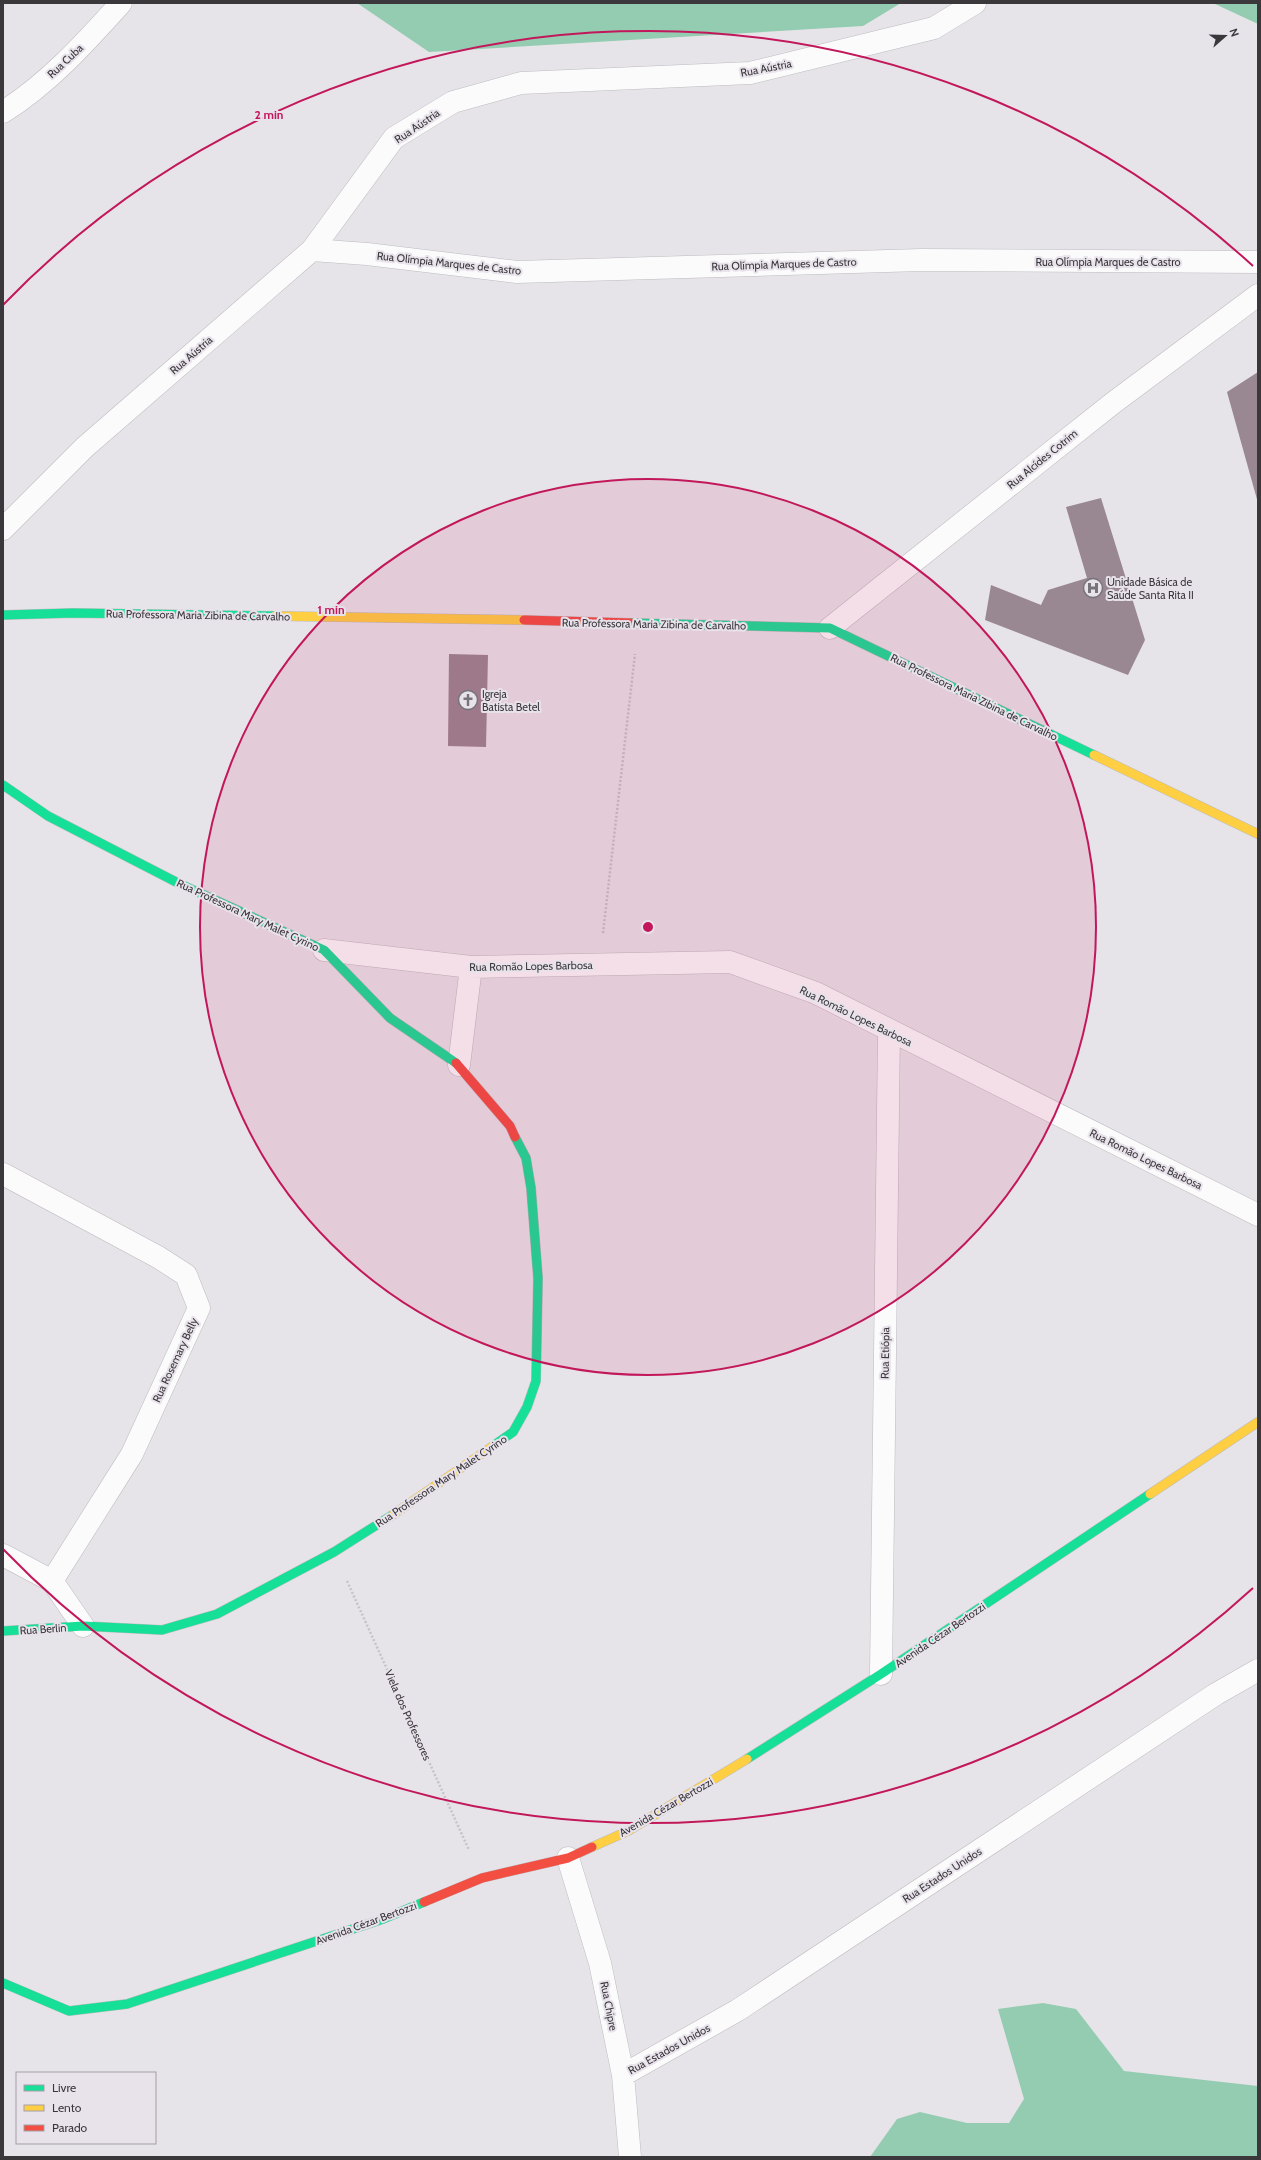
<svg xmlns="http://www.w3.org/2000/svg" width="1261" height="2160" font-family="Cabin,sans-serif">
	<style>
		.forest { fill: #93ccb0 }
		.building { fill: #998791 }
		.lines { fill: none; stroke-linecap: round; stroke-linejoin: round }
		.street-casing { stroke: #bdbbbf; stroke-width: 23 }
		.fast-casing { stroke: #bdbbbf; stroke-width: 10 }
		.slow-casing { stroke: #bdbbbf; stroke-width: 10 }
		.jam-casing { stroke: #bdbbbf; stroke-width: 10 }
		.path { stroke: #c5c4c5; stroke-width: 2.5; stroke-dasharray: 2 2; stroke-linecap: butt }
		.street { stroke: #fbfbfc; stroke-width: 22 }
		.fast { stroke: #16e098; stroke-width: 9 }
		.slow { stroke: #ffcf43; stroke-width: 9 }
		.jam { stroke: #f24e42; stroke-width: 9 }
		.ring { fill: none; stroke: #c2185b; stroke-width: 2 }
		.labels { text-anchor: middle; dominant-baseline: central; stroke-width: 4; stroke-linejoin: round; paint-order: stroke }
		.street-label { font-size: 11px; fill: #3b383c; stroke: #e8e2eb }
		.poi-label { font-size: 11px; fill: #3b383c; stroke: #e8e2eb; text-anchor: start }
		.centre { fill: #c2185b; stroke: #e8e2eb; stroke-width: 2 }
		.ring-label { font-size: 12px; text-anchor: middle; font-weight: bold; fill: #c2185b; stroke: #e8e2eb; stroke-width: 4; stroke-linejoin: round; paint-order: stroke }
	</style>
	<rect width="100%" height="100%" fill="#e7e4e9"/>
	<path class="forest" d="M357,3H901L863,26L429,52Z
		M1214,3H1258V24L1215,4Z
		M1043,2003L1076,2009L1124,2071L1258,2086V2157H870L897,2119L920,2112L967,2123H1009L1024,2099L998,2009Z"/>
	<path class="building" d="M1258,372V503L1227,392Z
		M1101,498L1145,640L1128,675L985,620L991,585L1041,605L1048,590L1087,578L1066,507Z
		M449,654L488,655L486,747L448,746Z"/>
	<g class="lines">
		<defs>
			<path id="street" d="M3,112C48,84 86,42 121,3
				M312,250L367,254L517,272L921,260L1258,262
				M3,529L85,447L312,250L394,138L453,102L521,83L750,73L934,28L975,3
				M830,628L1113,403L1258,295
				M324,950L471,967L730,962L816,993L1258,1215
				M459,1065L471,967
				M3,1174L158,1257L186,1275L199,1308L132,1454L52,1581
				M3,1555L52,1581L83,1626
				M881,1674L889,1031
				M568,1858L600,1963L623,2075L630,2157
				M623,2075L738,2010L1216,1694L1258,1670"/>
			<path id="fast" d="M3,615L73,613L275,616
				M631,623L830,628L1094,755
				M3,785L48,816L178,883L324,950L390,1018L456,1063
				M493,1446L513,1432L527,1407L536,1381L538,1278L531,1188L526,1158L515,1137
				M3,1631L83,1626L162,1630L217,1614L334,1552L394,1514
				M747,1759L881,1674L1150,1494
				M3,1983L69,2011L127,2004L383,1919L424,1902"/>
			<path id="slow" d="M275,616L524,620
				M1094,755L1258,834
				M1150,1494L1258,1422
				M394,1514L493,1446
				M592,1847L628,1831L747,1759"/>
			<path id="jam" d="M524,620L631,623
				M456,1063L510,1126L515,1137
				M424,1902L482,1878L568,1858L592,1847"/>
		</defs>
		<use href="#street" class="street-casing"/>
		<use href="#fast" class="fast-casing"/>
		<use href="#slow" class="slow-casing"/>
		<use href="#jam" class="jam-casing"/>
		<path class="path" d="M603,933L635,654
			M347,1581L469,1850"/>
		<use href="#street" class="street"/>
		<use href="#fast" class="fast"/>
		<use href="#slow" class="slow"/>
		<use href="#jam" class="jam"/>
	</g>
	<circle cx="648" cy="927" r="448" fill="#c2185b" fill-opacity=".12"/>
	<g class="ring">
		<circle cx="648" cy="927" r="448"/>
		<path d="M1253 1588A896 896 0 0 1 3 1549M3 305A896 896 0 0 1 1253 266"/>
	</g>
	<defs>
		<symbol id="hospital-ring" viewBox="-11 -11 22 22"><circle r="9.5" fill="#e8e2eb" stroke="#777479" stroke-width="1.5"/><path d="M-5-5h3v3.5h4V-5h3V5h-3V1.5h-4V5h-3Z" fill="#777479"/></symbol>
		<symbol id="church-ring" viewBox="-11 -11 22 22"><circle r="9.5" fill="#e8e2eb" stroke="#777479" stroke-width="1.5"/><path d="M-1.2-6h2.4v3.5h3.3v2.4h-3.3V6h-2.4V-.1h-3.3v-2.4h3.3Z" fill="#777479"/></symbol>
	</defs>
	<g fill-rule="evenodd">
		<use href="#hospital-ring" x="1082" y="577" width="22" height="22"/>
		<use href="#church-ring" x="457" y="689" width="22" height="22"/>
	</g>
	<g class="labels">
		<g class="street-label">
			<text transform="translate(65 61) rotate(-43)">Rua Cuba</text>
			<text transform="translate(766 68) rotate(-11)">Rua Aústria</text>
			<text transform="translate(417 126) rotate(-34)">Rua Aústria</text>
			<text x="1108" y="262">Rua Olímpia Marques de Castro</text>
			<text transform="translate(449 263) rotate(6)">Rua Olímpia Marques de Castro</text>
			<text transform="translate(784 264) rotate(-2)">Rua Olímpia Marques de Castro</text>
			<text transform="translate(191 355) rotate(-41)">Rua Aústria</text>
			<text transform="translate(1042 459) rotate(-39)">Rua Alcídes Cotrim</text>
			<text transform="translate(198 615) rotate(1)">Rua Professora Maria Zibina de Carvalho</text>
			<text transform="translate(654 624) rotate(1)">Rua Professora Maria Zibina de Carvalho</text>
			<text transform="translate(974 697) rotate(26)">Rua Professora Maria Zibina de Carvalho</text>
			<text transform="translate(248 915) rotate(25)">Rua Professora Mary Malet Cyrino</text>
			<text transform="translate(531 966) rotate(-1)">Rua Romão Lopes Barbosa</text>
			<text transform="translate(856 1016) rotate(26)">Rua Romão Lopes Barbosa</text>
			<text transform="translate(1146 1159) rotate(26)">Rua Romão Lopes Barbosa</text>
			<text transform="translate(885 1353) rotate(-89)">Rua Etiópia</text>
			<text transform="translate(175 1360) rotate(-65)">Rua Rosemary Belly</text>
			<text transform="translate(441 1481) rotate(-34)">Rua Professora Mary Malet Cyrino</text>
			<text transform="translate(43 1629) rotate(-4)">Rua Berlin</text>
			<text transform="translate(940 1635) rotate(-34)">Avenida Cézar Bertozzi</text>
			<text transform="translate(408 1715) rotate(66)">Viela dos Professores</text>
			<text transform="translate(666 1807) rotate(-30)">Avenida Cézar Bertozzi</text>
			<text transform="translate(942 1875) rotate(-33)">Rua Estados Unidos</text>
			<text transform="translate(366 1923) rotate(-20)">Avenida Cézar Bertozzi</text>
			<text transform="translate(609 2006) rotate(79)">Rua Chipre</text>
			<text transform="translate(669 2049) rotate(-29)">Rua Estados Unidos</text>
		</g>
		<g class="poi-label">
			<text x="1107" y="582">Unidade Básica de<tspan x="1107" dy="13">Saúde Santa Rita II</tspan></text>
			<text x="482" y="694">Igreja<tspan x="482" dy="13">Batista Betel</tspan></text>
		</g>
	</g>
	<circle cx="648" cy="927" r="6" class="centre"/>
	<g class="ring-label">
		<text x="269" y="119">2 min</text>
		<text x="331" y="614">1 min</text>
	</g>
	<rect width="1261" height="2160" fill="none" stroke="#3b383c" stroke-width="8"/>
	<rect x="16" y="2072" width="140" height="72" fill="#e8e2eb" stroke="#a39ea5"/>
	<rect x="24" y="2085" width="20" height="6" fill="#16e098" stroke="#a39ea5"/>
	<text x="52" y="2092" font-size="12" fill="#3b383c">Livre</text>
	<rect x="24" y="2105" width="20" height="6" fill="#ffcf43" stroke="#a39ea5"/>
	<text x="52" y="2112" font-size="12" fill="#3b383c">Lento</text>
	<rect x="24" y="2125" width="20" height="6" fill="#f24e42" stroke="#a39ea5"/>
	<text x="52" y="2132" font-size="12" fill="#3b383c">Parado</text>
	<g transform="translate(1225 36) rotate(70)" stroke="#e8e2eb" stroke-width="3" paint-order="stroke">
	<path d="M0-3L7 15L0 10L-7 15Z" fill="#3b383c"/>
	<text y="-6" font-size="11" font-weight="bold" text-anchor="middle" fill="#3b383c">N</text>
	</g>
</svg>
